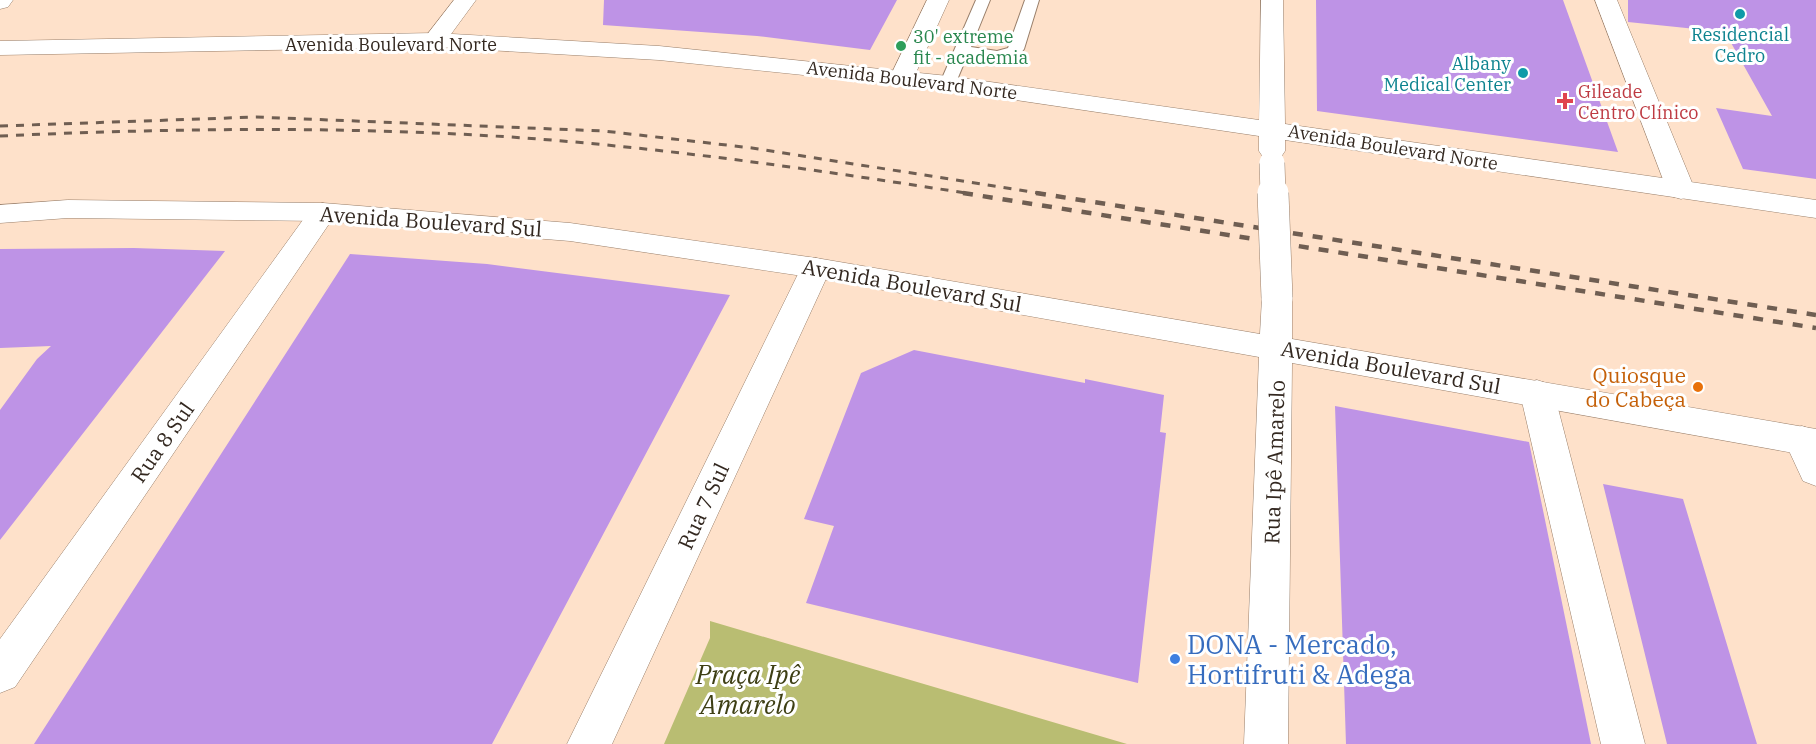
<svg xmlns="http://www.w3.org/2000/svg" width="1816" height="744" font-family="'IBM Plex Serif',serif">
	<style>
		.green { fill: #b9bd72 }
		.building { fill: #be93e6 }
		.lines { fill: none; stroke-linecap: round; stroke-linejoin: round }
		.service-casing { stroke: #997f6a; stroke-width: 2 }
		.minor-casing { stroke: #997f6a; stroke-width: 1 }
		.tertiary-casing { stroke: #997f6a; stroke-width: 1 }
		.service { fill: #fff; fill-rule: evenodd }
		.minor { fill: #fff; fill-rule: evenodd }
		.tertiary { fill: #fff; fill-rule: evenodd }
		.rail-far1 { stroke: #6f5e52; stroke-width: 3; stroke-dasharray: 8 8; stroke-linecap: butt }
		.rail { stroke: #6f5e52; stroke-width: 4.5; stroke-dasharray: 10 10; stroke-linecap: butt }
		.tertiary-bridge-far1-casing { stroke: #997f6a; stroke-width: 26; stroke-linecap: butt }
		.tertiary-bridge-casing { stroke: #997f6a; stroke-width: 32; stroke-linecap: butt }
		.tertiary-bridge-far1 { stroke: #fff; stroke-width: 25 }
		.tertiary-bridge { stroke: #fff; stroke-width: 31 }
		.culture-dot { fill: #0f9aa8; stroke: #fff; stroke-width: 2 }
		.leisure-dot { fill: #2e9e5b; stroke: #fff; stroke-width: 2 }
		.health-dot { fill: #e0444e; stroke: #fff; stroke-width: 2 }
		.food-dot { fill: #e8710a; stroke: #fff; stroke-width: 2 }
		.shop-dot { fill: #3f7fe0; stroke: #fff; stroke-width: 2 }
		.labels { text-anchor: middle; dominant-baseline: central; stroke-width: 6; stroke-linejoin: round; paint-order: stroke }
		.far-culture-label { font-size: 18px; fill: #0d838f; stroke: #fff }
		.far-leisure-label { font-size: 18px; fill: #27864d; stroke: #fff; text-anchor: start }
		.far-street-label { font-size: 18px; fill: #332820; stroke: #fff }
		.far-health-label { font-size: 18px; fill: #be3a42; stroke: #fff; text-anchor: start }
		.street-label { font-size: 21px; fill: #332820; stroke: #fff }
		.food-label { font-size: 21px; fill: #c56008; stroke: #fff; text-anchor: end }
		.near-shop-label { font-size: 26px; fill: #366cbe; stroke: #fff; text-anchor: start }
		.near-park-label { font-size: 26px; font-style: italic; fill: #3e3f14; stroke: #fff }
	</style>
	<rect width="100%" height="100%" fill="#fee1ca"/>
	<path class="green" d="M710,621L1127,744H664L710,638Z"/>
	<path class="building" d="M604,0H897L870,50L757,36L603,25Z
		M1316,0H1563L1618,152L1317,111Z
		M1628,0H1816V179L1743,169L1716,108L1772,116L1725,32L1628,22Z
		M134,248L225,251L0,540V410L37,359L51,346L0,348V249Z
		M350,254L487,264L730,295L492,744H34Z
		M914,350L1085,383V379L1164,395L1160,432L1166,433L1138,683L806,603L834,526L804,519L861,373Z
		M1335,406L1529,442L1591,744H1346Z
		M1603,484L1683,499L1757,744H1667Z"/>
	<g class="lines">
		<defs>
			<path id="service" d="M976,0H990L971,47L997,51L1008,48L1025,0H1039L1024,49L1018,57L997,61L967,56L954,87H942L940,83Z"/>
			<path id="minor" d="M0,0H13L8,7L0,9Z
				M454,0H476L443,45L435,47L427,45L423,40Z
				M927,0H949L914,77L911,82L902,84L893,82L890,77Z
				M1595,0H1617L1695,190L1691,196L1681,199L1671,196L1667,190Z
				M323,203L333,206L337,212L333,218L15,687L0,693V639L313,206Z
				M816,258L827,261L831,268L612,744H567L801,268L805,261Z
				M1537,380L1549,384L1554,393L1645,744H1601L1520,393L1525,384Z
				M1802,426L1814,430L1816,433V486L1803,481L1784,440L1790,430Z"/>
			<path id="tertiary" d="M1261,0H1283L1285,124L1816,200V218L1285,140V151L1281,157L1272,159L1263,157L1259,151V136L948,90L659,60L435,47L0,55V41L435,33L659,46L948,76L1259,120Z
				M68,200L323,203L570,223L816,258L1260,334L1262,298L1266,290L1277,287L1288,290L1292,298V339L1816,429V457L1292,363L1288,744H1244L1259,357L816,278L570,241L323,221L68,218L0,223V205Z"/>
		</defs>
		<use href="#service" class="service-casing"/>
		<use href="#minor" class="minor-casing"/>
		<use href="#tertiary" class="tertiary-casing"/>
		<use href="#service" class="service"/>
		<use href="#minor" class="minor"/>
		<use href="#tertiary" class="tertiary"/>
		<path class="rail-far1" d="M0,126L256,117L604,131L752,148L1045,194
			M0,136C175,128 350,126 525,138C675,149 824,171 972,194"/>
		<path class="rail" d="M963,193L1816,328
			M1036,193L1816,315"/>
		<defs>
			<path id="tertiary-bridge-far1" d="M1272,163L1273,194"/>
			<path id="tertiary-bridge" d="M1273,193L1277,298"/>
		</defs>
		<use href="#tertiary-bridge-far1" class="tertiary-bridge-far1-casing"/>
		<use href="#tertiary-bridge" class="tertiary-bridge-casing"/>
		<use href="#tertiary-bridge-far1" class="tertiary-bridge-far1"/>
		<use href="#tertiary-bridge" class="tertiary-bridge"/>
	</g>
	<g class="culture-dot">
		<circle cx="1740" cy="14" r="6"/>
		<circle cx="1523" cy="73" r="6"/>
	</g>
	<circle class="leisure-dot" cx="901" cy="46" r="6"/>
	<path class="health-dot" d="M1562 92h6v6h6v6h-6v6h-6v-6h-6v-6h6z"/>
	<circle class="food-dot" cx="1698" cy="387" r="6"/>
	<circle class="shop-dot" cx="1175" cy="659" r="6"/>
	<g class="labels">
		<g class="far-culture-label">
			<text x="1740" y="34">Residencial<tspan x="1740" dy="21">Cedro</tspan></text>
			<text x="1511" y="63" text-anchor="end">Albany<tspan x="1511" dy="21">Medical Center</tspan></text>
		</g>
		<g class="far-leisure-label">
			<text x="913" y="36">30' extreme<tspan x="913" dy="21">fit - academia</tspan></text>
		</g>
		<g class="far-street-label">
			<text x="391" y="44">Avenida Boulevard Norte</text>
			<text transform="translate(912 80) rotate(7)">Avenida Boulevard Norte</text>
			<text transform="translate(1393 147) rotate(9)">Avenida Boulevard Norte</text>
		</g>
		<g class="far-health-label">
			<text x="1578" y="91">Gileade<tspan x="1578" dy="21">Centro Clínico</tspan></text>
		</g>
		<g class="street-label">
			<text transform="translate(431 221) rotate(4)">Avenida Boulevard Sul</text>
			<text transform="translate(912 285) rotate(10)">Avenida Boulevard Sul</text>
			<text transform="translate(1391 367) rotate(10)">Avenida Boulevard Sul</text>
			<text transform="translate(162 442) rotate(-55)">Rua 8 Sul</text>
			<text transform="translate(1274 462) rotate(-88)">Rua Ipê Amarelo</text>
			<text transform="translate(703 506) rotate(-65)">Rua 7 Sul</text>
		</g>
		<g class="food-label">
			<text x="1686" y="375">Quiosque<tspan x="1686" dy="24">do Cabeça</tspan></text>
		</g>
		<g class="near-shop-label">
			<text x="1187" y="644">DONA - Mercado,<tspan x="1187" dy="30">Hortifruti &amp; Adega</tspan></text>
		</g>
		<g class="near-park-label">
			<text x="748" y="674">Praça Ipê<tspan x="748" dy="30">Amarelo</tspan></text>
		</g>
	</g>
</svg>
